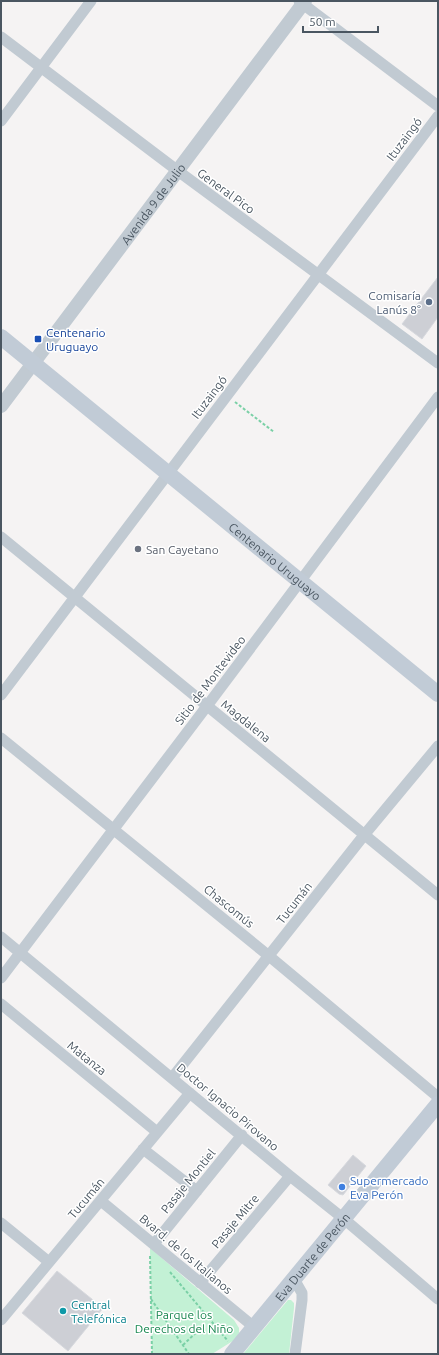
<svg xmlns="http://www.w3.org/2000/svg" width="439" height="1355" font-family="Ubuntu,sans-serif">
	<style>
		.green { fill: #c3f1d5 }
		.building { fill: #cdcfd5; stroke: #d7d9de }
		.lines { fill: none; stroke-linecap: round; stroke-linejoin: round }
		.path { stroke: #7ad0a6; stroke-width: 2; stroke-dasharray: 3 2; stroke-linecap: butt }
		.minor { stroke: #c1cad2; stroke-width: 11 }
		.tertiary { stroke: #c1cad2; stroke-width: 14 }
		.secondary { stroke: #c1cbd6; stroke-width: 16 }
		.service-dot { fill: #5c6f8a; stroke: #fff; stroke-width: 1.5 }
		.transit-dot { fill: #1a4fb4; stroke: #fff; stroke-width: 1.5 }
		.worship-dot { fill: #6b7280; stroke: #fff; stroke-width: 1.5 }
		.shop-dot { fill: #3f7fe0; stroke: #fff; stroke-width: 1.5 }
		.culture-dot { fill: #0f9aa8; stroke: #fff; stroke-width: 1.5 }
		.labels { text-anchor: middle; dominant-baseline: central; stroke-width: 3; stroke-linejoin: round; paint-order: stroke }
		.street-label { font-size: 12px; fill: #4a5661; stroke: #fff }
		.service-label { font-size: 12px; fill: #4e5e75; stroke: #fff; text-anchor: end }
		.transit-label { font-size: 12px; fill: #164399; stroke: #fff; text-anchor: start }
		.worship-label { font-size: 12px; fill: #5b616d; stroke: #fff; text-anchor: start }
		.shop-label { font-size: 12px; fill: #366cbe; stroke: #fff; text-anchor: start }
		.culture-label { font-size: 12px; fill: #0d838f; stroke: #fff; text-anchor: start }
		.park-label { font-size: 12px; fill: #17864f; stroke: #fff }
	</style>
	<rect width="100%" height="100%" fill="#f5f3f3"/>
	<path class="green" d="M150,1248L234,1320L239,1328V1333L236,1339L212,1354H152Z
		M288,1300H291L294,1303V1308L289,1354H243Z"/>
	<path class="building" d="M438,277V317L422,339L402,324Z
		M353,1155L366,1166L343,1195L339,1194L328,1185Z
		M57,1271L103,1308L68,1351L22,1313Z"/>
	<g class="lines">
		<path class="path" d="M235,402L274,432
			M150,1256L152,1354
			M170,1272L228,1341
			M151,1299L189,1354
			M183,1345L203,1326"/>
		<path class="minor" d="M299,1L438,106
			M1,37L178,171L438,363
			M1,121L91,1
			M1,537L438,895
			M1,695L438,116
			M1,738L269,956L438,1097
			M1,937L290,1176L344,1219L438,1299
			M1,978L207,706L438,397
			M1,1004L157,1132
			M172,1078L365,834L438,746
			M143,1149L197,1191
			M101,1201L254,1327
			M1,1223L49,1262
			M154,1244L242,1135
			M294,1279L302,1293V1300L295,1354
			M200,1283L290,1176
			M1,1320L190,1093"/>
		<path class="tertiary" id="s1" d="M1,406L305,1"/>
		<g class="secondary">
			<path id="s2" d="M1,337L438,694"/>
			<path id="s3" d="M232,1354L438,1104"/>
		</g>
	</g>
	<circle class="service-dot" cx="429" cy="302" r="4"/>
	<rect class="transit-dot" x="34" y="335" width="8" height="8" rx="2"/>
	<circle class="worship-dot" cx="138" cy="549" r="4"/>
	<circle class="shop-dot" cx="342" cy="1187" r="4"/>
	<circle class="culture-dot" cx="63" cy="1311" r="4"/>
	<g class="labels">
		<g class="street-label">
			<text transform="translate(404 139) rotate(-53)">Ituzaingó</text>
			<text transform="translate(226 191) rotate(36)">General Pico</text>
			<text stroke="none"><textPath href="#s1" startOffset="253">Avenida 9 de Julio</textPath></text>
			<text transform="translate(209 397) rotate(-53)">Ituzaingó</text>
			<text stroke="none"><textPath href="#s2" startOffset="354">Centenario Uruguayo</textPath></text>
			<text transform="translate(210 680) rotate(-53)">Sitio de Montevideo</text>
			<text transform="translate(246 721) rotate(39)">Magdalena</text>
			<text transform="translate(294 903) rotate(-52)">Tucumán</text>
			<text transform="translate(229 906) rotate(39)">Chascomús</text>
			<text transform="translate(87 1058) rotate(39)">Matanza</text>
			<text transform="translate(228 1107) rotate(40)">Doctor Ignacio Pirovano</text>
			<text transform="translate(188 1181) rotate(-51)">Pasaje Montiel</text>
			<text transform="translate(86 1198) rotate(-50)">Tucumán</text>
			<text transform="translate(235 1221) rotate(-50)">Pasaje Mitre</text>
			<text transform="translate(186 1254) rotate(40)">Bvard. de los Italianos</text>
			<text stroke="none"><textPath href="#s3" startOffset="126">Eva Duarte de Perón</textPath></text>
		</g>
		<g class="service-label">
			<text x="421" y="295">Comisaría<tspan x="421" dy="14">Lanús 8°</tspan></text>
		</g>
		<g class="transit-label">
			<text x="46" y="332">Centenario<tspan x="46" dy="14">Uruguayo</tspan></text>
		</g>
		<g class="worship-label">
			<text x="146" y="549">San Cayetano</text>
		</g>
		<g class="shop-label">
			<text x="350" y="1180">Supermercado<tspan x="350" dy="14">Eva Perón</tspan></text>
		</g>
		<g class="culture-label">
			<text x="71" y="1304">Central<tspan x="71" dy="14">Telefónica</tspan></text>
		</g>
		<g class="park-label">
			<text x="184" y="1314">Parque los<tspan x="184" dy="14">Derechos del Niño</tspan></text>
		</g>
	</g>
	<rect width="439" height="1355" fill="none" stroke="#4a5661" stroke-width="4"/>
	<path d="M303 26v6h75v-6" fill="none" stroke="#4a5661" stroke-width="2"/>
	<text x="309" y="26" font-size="12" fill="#4a5661" stroke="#ffffff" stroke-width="3" paint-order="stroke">50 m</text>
</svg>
